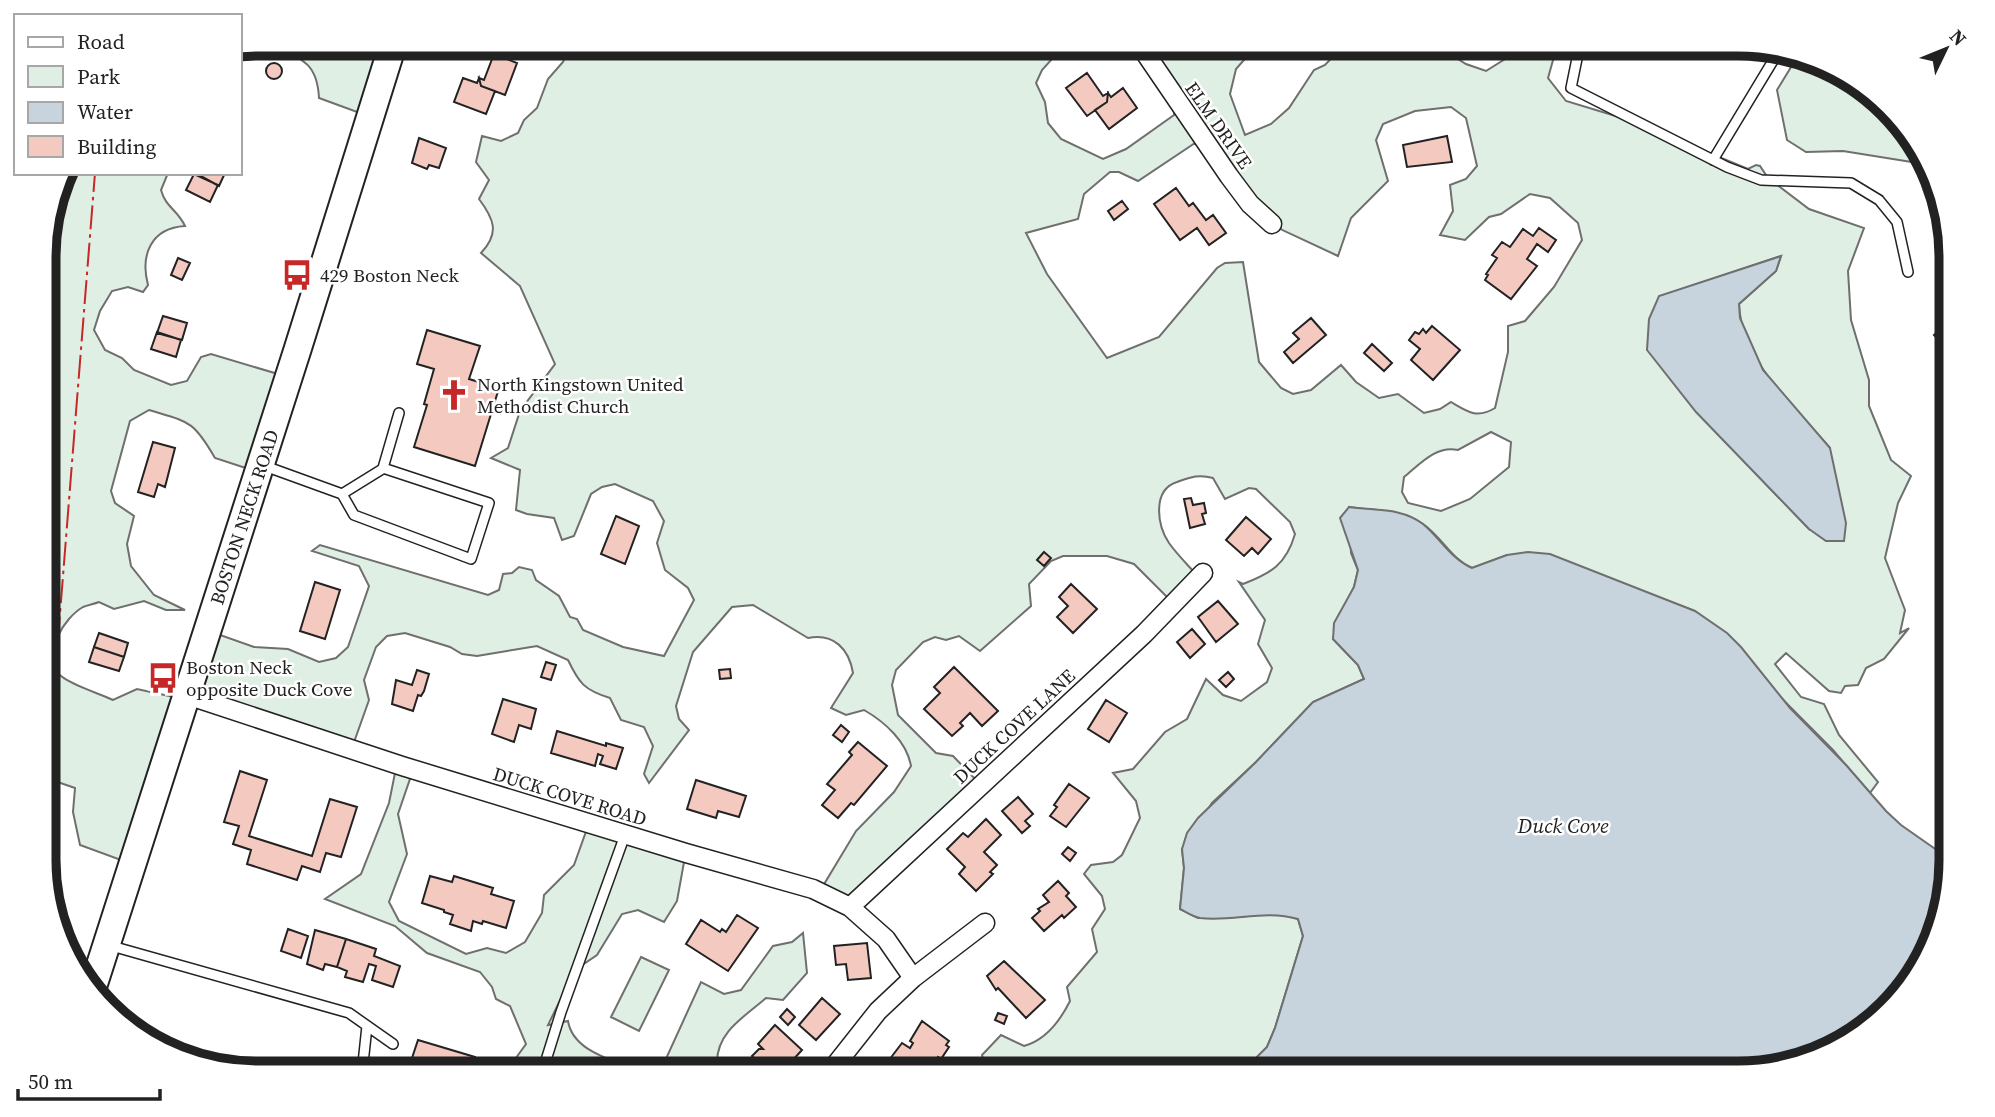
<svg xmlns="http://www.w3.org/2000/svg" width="1995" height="1117" font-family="'Source Serif 4',serif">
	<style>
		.green { fill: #e0efe3; stroke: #6f6f6f; stroke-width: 2; fill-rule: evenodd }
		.water { fill: #c7d3dd; stroke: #6f6f6f; stroke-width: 2 }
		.building { fill: #f3c9c0; stroke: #222; stroke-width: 2 }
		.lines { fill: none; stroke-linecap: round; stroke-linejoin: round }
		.service-casing { stroke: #222; stroke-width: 12 }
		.minor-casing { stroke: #222; stroke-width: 21 }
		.primary-casing { stroke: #222; stroke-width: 30 }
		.service { stroke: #fff; stroke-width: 9 }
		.minor { stroke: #fff; stroke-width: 18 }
		.primary { stroke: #fff; stroke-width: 26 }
		.power { stroke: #c62828; stroke-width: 2; stroke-dasharray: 24 5 3.5 5; stroke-linecap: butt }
		.labels { text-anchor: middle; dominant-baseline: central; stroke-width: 5; stroke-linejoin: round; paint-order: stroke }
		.street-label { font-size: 19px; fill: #222; stroke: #fff }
		.poi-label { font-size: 19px; fill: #222; stroke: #fff; text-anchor: start }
		.water-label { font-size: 21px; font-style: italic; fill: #222; stroke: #fff }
		.rim { fill: none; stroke: #222; stroke-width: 9 }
	</style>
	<rect width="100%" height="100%" fill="#fff"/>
	<path class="green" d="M265,44H393L368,116L319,98C317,58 297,58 265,44Z
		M571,44H1014L1021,51L1038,56L1057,46L1062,48L1042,70L1036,83L1045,102L1048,123L1061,139L1103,159L1126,149L1174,115V109L1131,44H1258L1236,69L1230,94L1245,135L1271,124L1289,108L1314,70L1325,65L1345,44H1434L1466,64L1486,71L1505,59L1514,44H1555L1557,46L1548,78L1566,101L1632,121L1748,169L1756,165L1760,166L1768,178L1809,209L1864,228L1848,271L1851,320L1869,380V406L1891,460L1911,476L1898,503L1885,558L1905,610L1900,633L1909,628L1884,659L1866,668L1858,685L1845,686L1841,693L1829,691L1786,653L1775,664L1801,697L1824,704L1839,735L1878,782L1870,793L1833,750L1695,611L1604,577L1507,555L1472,568C1451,559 1442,537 1423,524C1401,509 1374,511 1349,507L1351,553L1358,570L1354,587L1345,605L1333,639L1358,665L1364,679L1313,702L1256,762L1212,803L1182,849L1184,868L1180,909L1198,918L1238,917L1278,913L1298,919L1303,936L1275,1028L1267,1047L1241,1073H985L986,1069L982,1055L1001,1035L1024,1046C1046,1040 1060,1021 1070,1001L1067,987L1097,952L1092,929L1105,909L1102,896L1084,874L1091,865L1113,862L1122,855L1140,818L1136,801L1113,773L1133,769L1165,732L1187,719L1206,679L1223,695L1241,701L1267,682L1272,668L1258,644L1265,620L1239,582L1243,584C1271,573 1286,565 1295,534L1290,522L1256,489L1249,488L1225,499L1213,478C1199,474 1191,477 1177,482C1152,490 1157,525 1169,543C1176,553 1185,562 1194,572L1172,602L1134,564L1107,556H1063L1051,561L1029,584L1031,606L980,651L959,636L946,640L935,637L923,642L896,670L892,685L898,715L936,753L953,756L979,783L853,903L823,886L856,831L894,792L911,766C907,742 885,722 864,710L846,715L831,708L853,673C849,649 834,633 808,638L753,605L732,607L693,652L676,706L679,719L689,730L649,783L644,774L653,746L644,727L621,720L610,698C584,690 579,683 568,660L537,646L477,656L462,654L450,647L405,633L387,636L376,647L364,680L369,700L353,745L195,696L209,631L254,647L288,649L319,662L336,658L348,647L369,586L359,566L312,551L320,545L488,595L499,590L503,574L512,573L519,567L532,570L536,580L559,596L570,617L577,619L583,630L623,647L664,656L694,600L688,588L665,570L657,543L664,521L653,501L615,484L602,487L591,494L574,536L562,540L554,518L527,514L516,510L520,470L491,458L508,448L520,411L555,364L520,286L481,253C500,233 494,219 479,199L489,180L476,162L482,136L501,141L518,133L524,120L537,108L548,79L563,62ZM1451,107L1466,118L1477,166L1466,179L1450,185L1453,211L1440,235L1465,240L1489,217L1501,214L1530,194L1550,198L1578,223L1582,240L1554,287L1525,321L1508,326V352L1495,408C1477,419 1468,412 1451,402L1440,409L1424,413L1398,394L1379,398L1356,382L1341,365L1311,390L1293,394L1281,388L1259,362L1243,262L1225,263L1217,268L1159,337L1107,358L1047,274L1026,233L1078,219L1084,194L1110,172H1119L1138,181L1195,143L1263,221L1338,256L1351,218L1388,181L1376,140L1383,124L1415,111ZM1781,256L1776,271L1739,304C1741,360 1795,408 1830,448L1809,529L1697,412L1659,297ZM1491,432L1511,442L1509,467L1470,499L1441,511L1408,503L1402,492L1404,477C1420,464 1436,445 1458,450Z
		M1796,59L1844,72L1916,139L1924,164L1843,151L1806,152L1787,140L1777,90Z
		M63,173H168L161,190C166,208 177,209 185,226C151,228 140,255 148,285L143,292L128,287L112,291L100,311L94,330L105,350L122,358L134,370L171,385L187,381L201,357L211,354L288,377L258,472L215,458C193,420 189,422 149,410L130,421L111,491L115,503L134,516L127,544L131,566L154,595L185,610H166L144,601L114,609L99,602C94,604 88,605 83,607C64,618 43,652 58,673C65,683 101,694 113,700L137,689L183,699L129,863L80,845L73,812L75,788L46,778V230Z
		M396,768L413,770L398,814L407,854L389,902L399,921L466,954L487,948L506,953L525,942L542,913L544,895L574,865L588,826L686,851L677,901L664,922L638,910L622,914L597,955L575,970L548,1025L568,1021C573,1052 614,1060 640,1072L665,1061L701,982L724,994L741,990L773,946L792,942L803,933L807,973L783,1000L766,998C744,1017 717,1032 717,1062L706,1073H505L526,1044L510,1006L496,999L492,987L480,972L427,953L395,926L325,899L361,874L389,803Z
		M641,957L669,970L639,1031L611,1017Z"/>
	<path class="water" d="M1781,256L1776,271L1739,304L1740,318L1763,370L1830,448L1846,523L1844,541H1826L1809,529L1696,412L1647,350L1649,319L1659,296Z
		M1349,507C1374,511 1401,507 1423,524C1440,538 1451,559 1472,568L1507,555L1528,552L1550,554L1695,611L1727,633L1741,647L1790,708L1846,765L1886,811L1901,825L1951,860V874L1923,966L1856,1038L1752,1073H1241L1267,1047L1275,1028L1303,936L1298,919C1264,909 1234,922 1200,918C1193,917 1186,912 1180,909L1184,868L1182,849L1187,833L1198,818L1256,762L1313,702L1364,679L1358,665L1333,639L1334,623L1354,587L1358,570L1340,518Z"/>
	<path class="building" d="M494,54L517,63L505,95L481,86L479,78L484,80Z
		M266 71a8 8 0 1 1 16 0a8 8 0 1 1-16 0Z
		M1087,73L1103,96L1108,93L1107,102L1087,116L1066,88Z
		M463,78L477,83L479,78L481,86L495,91L486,114L454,102Z
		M1123,88L1137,108L1109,129L1095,110L1107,102L1108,93L1111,97Z
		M1447,136L1452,162L1407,167L1403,145Z
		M419,138L446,148L439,168L429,165L427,169L412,163Z
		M195,173H225L219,186Z
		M194,174L218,185L210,202L186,190Z
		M1176,188L1189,206L1193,203L1206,220L1213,215L1226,233L1209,245L1197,228L1180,240L1154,204Z
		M1122,201L1128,209L1114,220L1108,211Z
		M1539,228L1556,240L1548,252L1537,244L1527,259L1537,266L1511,299L1485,280L1488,275L1486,274L1497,258L1492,255L1502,242L1510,247L1523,229L1533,236Z
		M178,258L190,263L182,280L171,275Z
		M163,316L187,323L182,340L157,333Z
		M1311,318L1326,335L1293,363L1284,352L1299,339L1293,333Z
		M1951,319V353L1934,335Z
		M1432,326L1460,350L1433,380L1411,360L1420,349L1409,340L1415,332L1419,334L1423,329L1426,333Z
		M427,330L480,346L469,379L499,388L475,466L414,447L427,405L424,404L434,369L417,364Z
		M157,332L181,340L176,357L151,349Z
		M1372,344L1392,363L1384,371L1364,353Z
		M153,442L175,448L165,487L158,484L154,497L138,492Z
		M1191,498L1193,505L1204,503L1206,513L1202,514L1205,524L1190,528L1184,499Z
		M616,516L639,526L625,564L601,554Z
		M1246,517L1271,539L1258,554L1252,548L1244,556L1226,540Z
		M1044,552L1051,558L1044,566L1037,560Z
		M315,582L340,590L325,639L300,631Z
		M1071,584L1097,609L1073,633L1057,617L1068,606L1059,597Z
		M1218,601L1238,624L1216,642L1198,617Z
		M1192,629L1205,644L1190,658L1177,642Z
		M99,633L128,643L124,657L94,647Z
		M94,647L124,657L119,671L89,662Z
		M546,662L556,665L551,680L541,677Z
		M954,667L998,711L982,726L970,713L960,723L963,726L952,736L924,709L940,693L934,687Z
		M730,669L731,678L720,679L719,670Z
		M417,670L429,674L424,691L421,696L418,695L413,711L392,704L396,680L412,685Z
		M1228,672L1234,679L1226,687L1219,680Z
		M503,699L536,709L531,729L519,725L514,742L492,734Z
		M1106,700L1127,713L1109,742L1088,729Z
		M841,725L849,732L842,742L833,735Z
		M557,731L606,746V743L623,748L616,769L600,764L603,756L598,754L595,766L551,753Z
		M858,742L887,766L854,805L851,803L838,818L822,805L835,790L827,784L852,755L849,752Z
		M240,771L267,780L249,836L312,856L330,799L357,807L341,857L326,853L320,872L302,866L297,880L247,864L251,850L233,844L239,826L224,822Z
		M696,780L746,796L739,817L718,811L716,818L687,809Z
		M1069,784L1089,798L1066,827L1050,816L1057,807L1054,805Z
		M1018,797L1033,814L1025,821L1030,826L1022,833L1002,811Z
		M986,819L1001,835L984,852L997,865L990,872L993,874L976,891L959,874L965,867L947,849L963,833L968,837Z
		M1068,847L1076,853L1070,861L1062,854Z
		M430,876L452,882L454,876L493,888L491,894L514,901L506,928L483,921L482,924L473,921L471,931L450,924L453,915L444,912V910L422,903Z
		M1058,881L1069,893L1066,896L1076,907L1064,918L1062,915L1044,931L1032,918L1040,911L1038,909L1049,902L1043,895Z
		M737,915L758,928L728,971L686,944L701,920L720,932L722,929L726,932Z
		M288,929L308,936L301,958L281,951Z
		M315,930L346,939L337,967L325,964L323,970L307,964Z
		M346,939L376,949L374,956L400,966L393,987L372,980L376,966L369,964L363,982L345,977L347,971L337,967Z
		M867,943L871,978L848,980L846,964L836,965L834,946Z
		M1004,961L1045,1000L1026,1018L998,988L996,990L987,976Z
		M822,998L840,1014L816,1040L799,1025Z
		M787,1009L795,1017L788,1025L780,1017Z
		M998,1013L1007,1016L1004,1024L995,1020Z
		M922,1021L949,1041L946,1045L949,1047L941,1059L938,1057L936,1061L938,1062L931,1073H889L883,1068L902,1043L910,1048L913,1043L910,1041Z
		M775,1025L802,1050L781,1073H761L751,1063L755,1059L752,1056L759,1049H763L758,1044Z
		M418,1040L475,1057L472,1073H422L424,1065L411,1061Z"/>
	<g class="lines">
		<defs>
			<path id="service" d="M1580,44L1571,88L1727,167L1761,180L1851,183L1879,200L1897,222L1908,272
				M1713,160L1777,54
				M262,465L342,494L354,515L471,559L489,503L383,468L399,413
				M342,494L384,468
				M108,945L349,1013L393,1044
				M362,1073L367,1026
				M542,1073L561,1012L625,835"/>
			<path id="minor" d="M1139,44L1229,176L1250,204L1272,224
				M187,695L402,766L686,853L813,889L850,907L886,939L913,978
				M850,907L1144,634L1203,573
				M829,1073L878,1011L913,978L985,923"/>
			<path id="primary" d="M92,990L298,348L393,44"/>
		</defs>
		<use href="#service" class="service-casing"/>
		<use href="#minor" class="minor-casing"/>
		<use href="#primary" class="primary-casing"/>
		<use href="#service" class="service"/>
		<use href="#minor" class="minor"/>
		<use href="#primary" class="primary"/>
		<path class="power" d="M46,790L95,173"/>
	</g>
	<defs>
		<symbol id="bus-bare" viewBox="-9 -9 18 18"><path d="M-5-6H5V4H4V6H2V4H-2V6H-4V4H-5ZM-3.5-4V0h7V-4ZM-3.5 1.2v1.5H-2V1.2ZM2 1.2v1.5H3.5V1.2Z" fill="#c62828" stroke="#fff" stroke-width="2.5" paint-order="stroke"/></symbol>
		<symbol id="church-bare" viewBox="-9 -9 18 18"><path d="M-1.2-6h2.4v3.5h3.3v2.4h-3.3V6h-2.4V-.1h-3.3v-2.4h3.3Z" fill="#c62828" stroke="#fff" stroke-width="2.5" paint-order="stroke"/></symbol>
	</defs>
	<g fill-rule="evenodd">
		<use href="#bus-bare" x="275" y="253" width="44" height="44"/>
		<use href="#church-bare" x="432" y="373" width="44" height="44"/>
		<use href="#bus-bare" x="141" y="656" width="44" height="44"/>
	</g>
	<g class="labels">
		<g class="street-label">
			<text transform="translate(1219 125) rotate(55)">ELM DRIVE</text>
			<text transform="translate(244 517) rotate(-72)">BOSTON NECK ROAD</text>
			<text transform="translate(1014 726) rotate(-43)">DUCK COVE LANE</text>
			<text transform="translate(570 796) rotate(17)">DUCK COVE ROAD</text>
		</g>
		<g class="poi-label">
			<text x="320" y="275">429 Boston Neck</text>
			<text x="477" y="384">North Kingstown United<tspan x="477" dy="22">Methodist Church</tspan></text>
			<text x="186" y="667">Boston Neck<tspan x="186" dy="22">opposite Duck Cove</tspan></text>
		</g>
		<g class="water-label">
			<text x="1563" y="825">Duck Cove</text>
		</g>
	</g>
	<path d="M0 0H1995V1117H0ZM257 56H1738A201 201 0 0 1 1939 257V860A201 201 0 0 1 1738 1061H257A201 201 0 0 1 56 860V257A201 201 0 0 1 257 56Z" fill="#fff" fill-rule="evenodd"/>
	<path class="rim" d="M257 56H1738A201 201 0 0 1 1939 257V860A201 201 0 0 1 1738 1061H257A201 201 0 0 1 56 860V257A201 201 0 0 1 257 56Z"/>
	<rect x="14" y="14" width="228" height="161" fill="#ffffff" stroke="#a7a7a7" stroke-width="2"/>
	<rect x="28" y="37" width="35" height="10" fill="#ffffff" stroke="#a7a7a7" stroke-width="2"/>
	<text x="77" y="49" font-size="21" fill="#222222">Road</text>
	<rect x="28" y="66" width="35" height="21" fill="#e0efe3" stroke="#a7a7a7" stroke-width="2"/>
	<text x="77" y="84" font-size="21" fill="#222222">Park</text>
	<rect x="28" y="102" width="35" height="21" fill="#c7d3dd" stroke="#a7a7a7" stroke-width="2"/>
	<text x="77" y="119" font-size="21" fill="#222222">Water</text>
	<rect x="28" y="136" width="35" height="21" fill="#f3c9c0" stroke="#a7a7a7" stroke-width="2"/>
	<text x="77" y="154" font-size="21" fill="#222222">Building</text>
	<g transform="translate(1946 49) rotate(47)" stroke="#ffffff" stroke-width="5" paint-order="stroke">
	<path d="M0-5L12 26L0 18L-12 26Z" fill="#222222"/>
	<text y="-10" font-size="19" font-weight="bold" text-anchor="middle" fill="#222222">N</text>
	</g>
	<path d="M18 1089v10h142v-10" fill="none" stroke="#222222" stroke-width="3.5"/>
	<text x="28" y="1089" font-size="21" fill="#222222" stroke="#ffffff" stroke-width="5" paint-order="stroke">50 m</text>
</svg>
